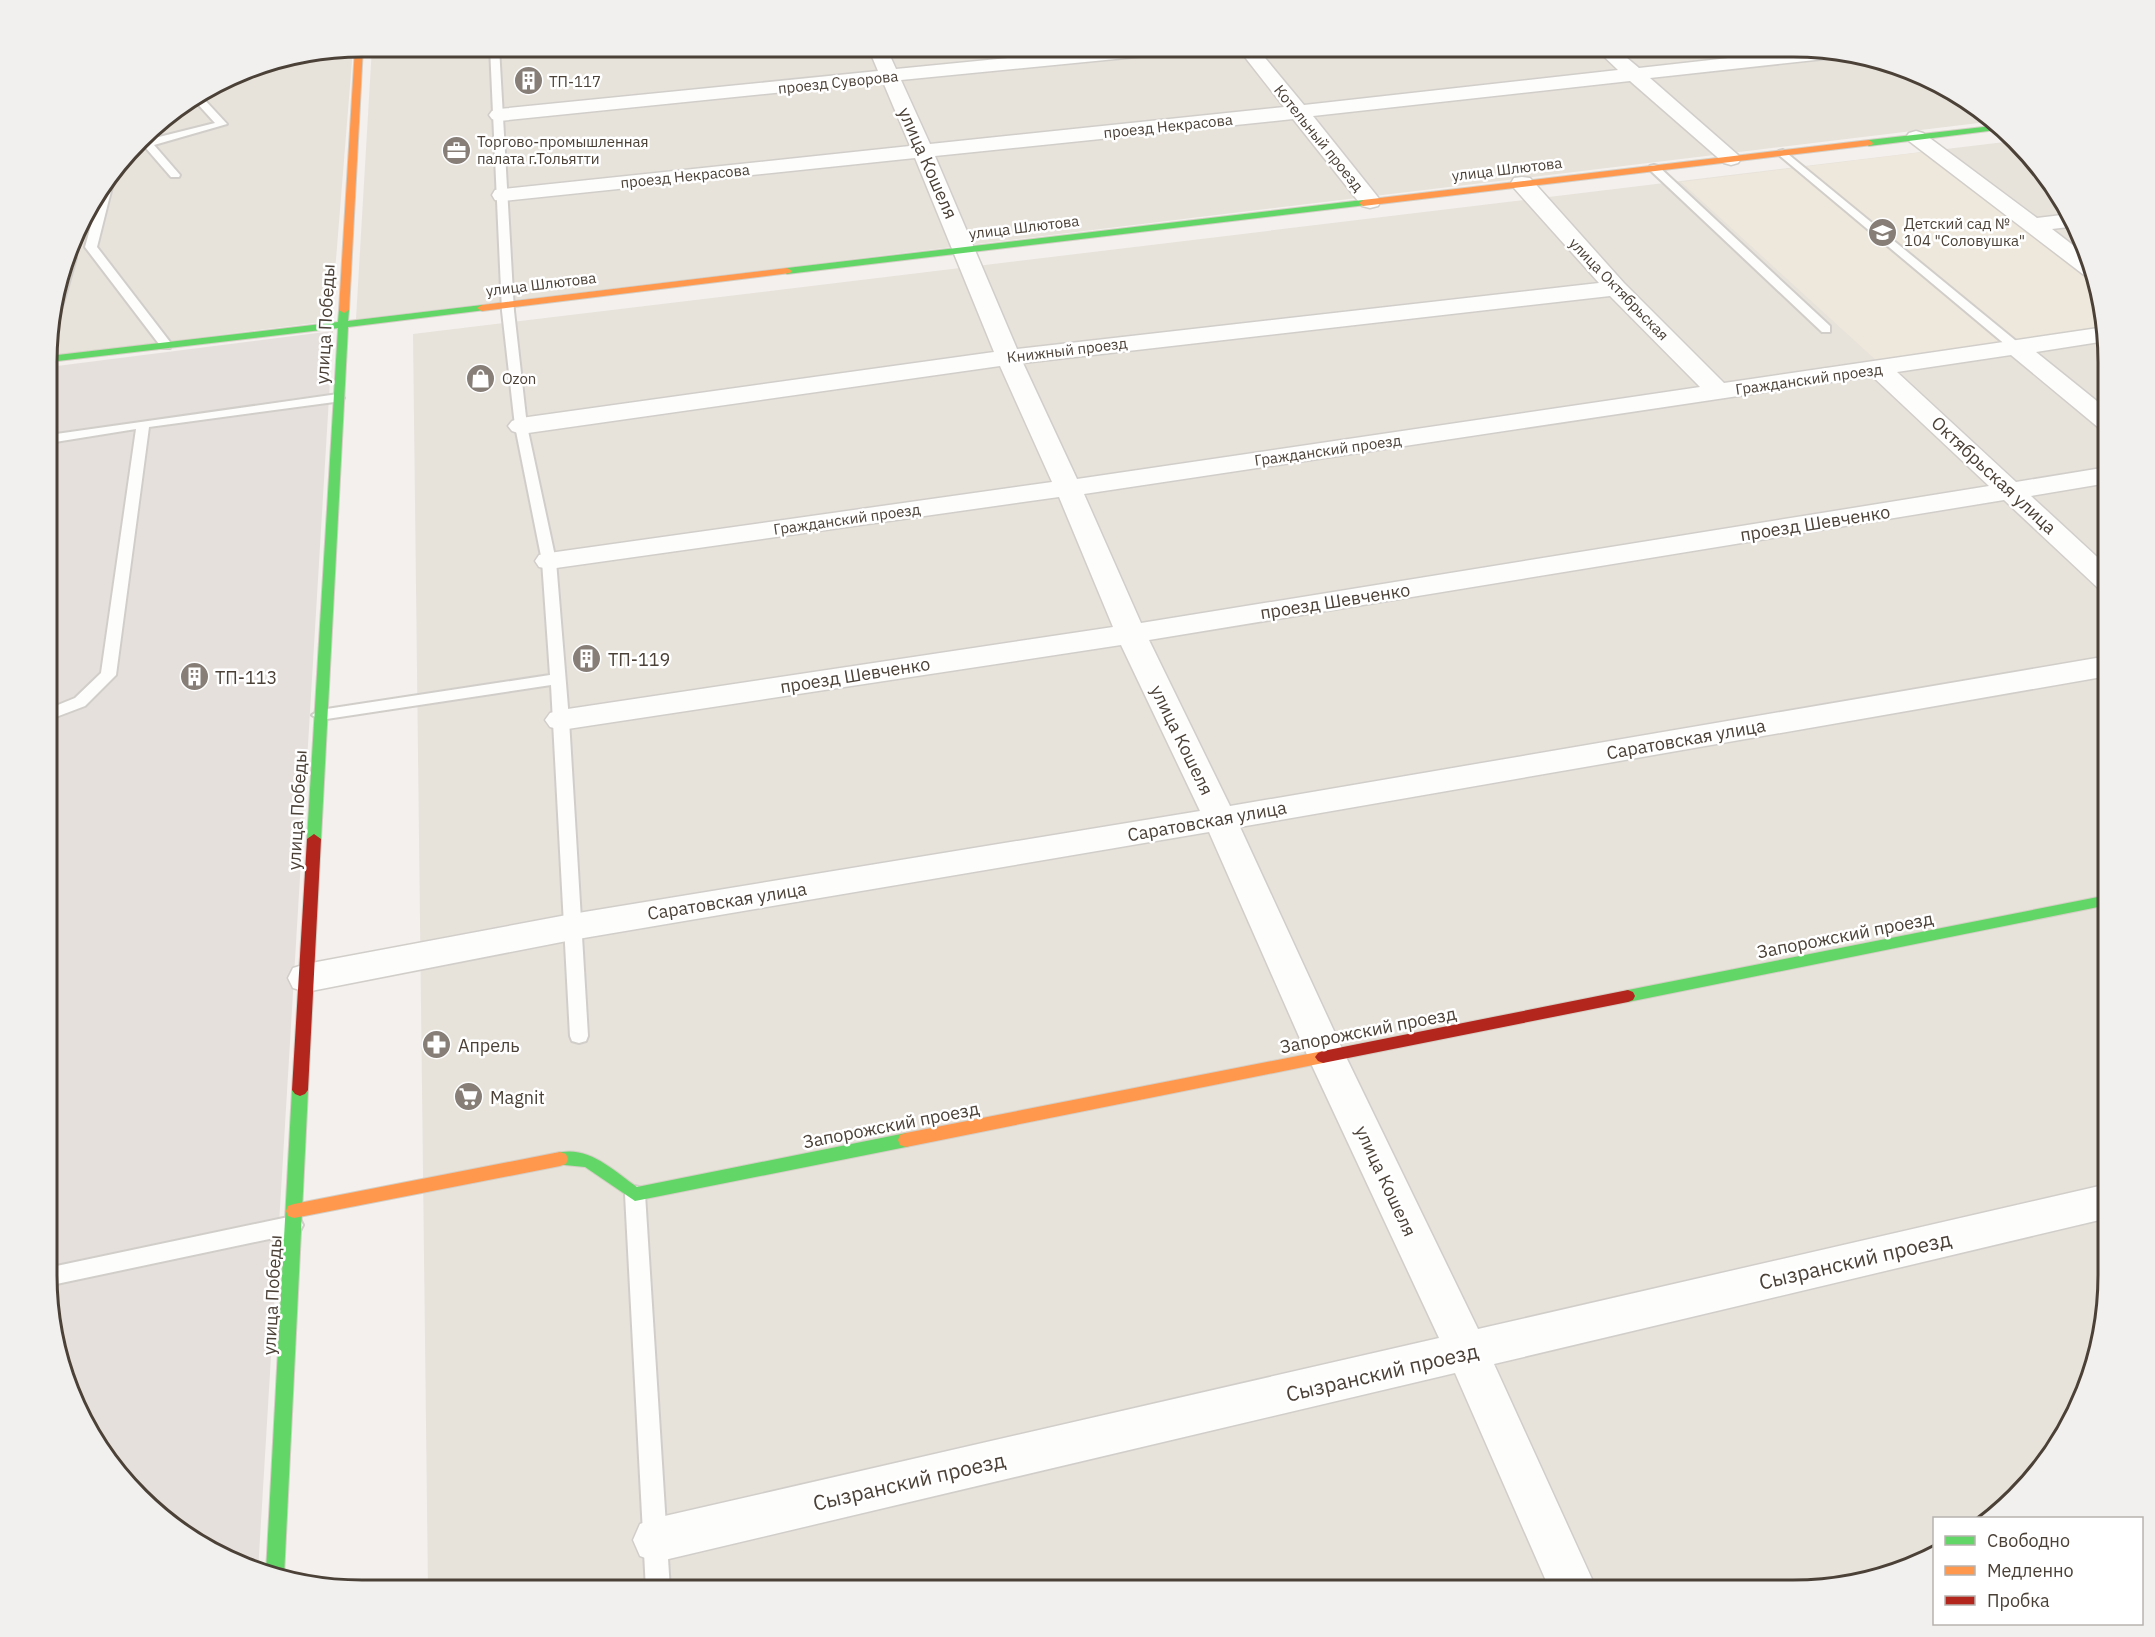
<svg xmlns="http://www.w3.org/2000/svg" width="2155" height="1637" font-family="'IBM Plex Sans',sans-serif">
	<style>
		.residential { fill: #e7e2da }
		.industrial { fill: #e6e0dc }
		.education { fill: #eee7dc }
		.lines { fill: none; stroke-linecap: round; stroke-linejoin: round }
		.lane-casing { stroke: #d1ceca; stroke-width: 4 }
		.street-casing { stroke: #d1ceca; stroke-width: 3 }
		.fast-casing { stroke: #d4cec5; stroke-width: 2 }
		.slow-casing { stroke: #d4cec5; stroke-width: 2 }
		.jam-casing { stroke: #d4cec5; stroke-width: 2 }
		.lane { fill: #fdfdfc; fill-rule: evenodd }
		.street { fill: #fdfdfc; fill-rule: evenodd }
		.fast { fill: #63d668; fill-rule: evenodd }
		.slow { fill: #ff974d; fill-rule: evenodd }
		.jam { fill: #b3261e; fill-rule: evenodd }
		.labels { text-anchor: middle; dominant-baseline: central; stroke-width: 5; stroke-linejoin: round; paint-order: stroke }
		.far-poi-label { font-size: 15px; fill: #4b4137; stroke: #fff; text-anchor: start }
		.far-street-label { font-size: 15px; fill: #4b4137; stroke: #fff }
		.street-label { font-size: 18px; fill: #4b4137; stroke: #fff }
		.poi-label { font-size: 18px; fill: #4b4137; stroke: #fff; text-anchor: start }
		.near-street-label { font-size: 21px; fill: #4b4137; stroke: #fff }
		.rim { fill: none; stroke: #4b4137; stroke-width: 3 }
	</style>
	<rect width="100%" height="100%" fill="#f3f0ed"/>
	<path class="residential" d="M372,47H1814L1914,70L1995,121L356,319Z
		M353,48L331,321L49,356V320L89,204L154,124L260,63Z
		M2013,141L2076,223L2102,300L2108,361V1296L2084,1396L2031,1483L1984,1518H1934V1557L1932,1558L1855,1584L1793,1590H428L413,334Z"/>
	<path class="industrial" d="M333,331L258,1571L241,1567L154,1513L79,1415L47,1296L49,367Z"/>
	<path class="education" d="M1923,152L2097,283L2102,300L2105,330L1878,362L1681,182Z"/>
	<g class="lines">
		<defs>
			<path id="lane" d="M490,47H499L514,311L527,426L556,561L569,720L588,1036L586,1041L579,1043L572,1041L570,1036L551,685L320,720L312,715L320,710L550,675L542,561L515,426L502,311Z
				M202,97L227,124L154,145L180,175L179,177H171L145,147L134,148L143,141L215,123L195,101Z
				M1783,150L2021,345V351H2013L1779,155V151Z
				M1654,165L1658,166L1830,326V332H1822L1650,170V166Z
				M111,176L114,179L97,247L170,342V348H162L85,247L101,189Z
				M71,255L76,258L55,331L49,335V320Z
				M338,394L342,395L344,398L342,401L149,427L116,675L85,706L48,720V709L75,698L101,673L136,429L49,443V435Z
				M635,1186L642,1188L645,1194L670,1590H646L625,1194L628,1188Z
				M293,1216L300,1219L303,1225L300,1231L293,1234L47,1286V1268Z"/>
			<path id="street" d="M868,47H886L896,69L1122,47H1186L1184,51L1177,53L901,80L930,144L1284,107L1237,47H1256L1304,105L1618,70L1594,47H1614L1639,68L1818,48L1842,54L1834,58L1650,78L1738,155L1741,159L1738,163L1731,165L1724,163L1630,81L1313,116L1381,201L1378,206L1370,208L1362,206L1293,119L935,156L1017,349L1599,283L1514,188L1511,183L1514,178L1522,177L1530,178L1624,283L1724,383L2105,327L2106,341L2036,352L2108,410V431L2099,428L2011,355L1897,372L2016,482L2108,467V483L2031,496L2108,567V591L2098,588L2004,500L1149,640L1230,806L2108,656V676L1240,827L1346,1057L1478,1329L2108,1184V1218L1494,1364L1597,1590H1550L1455,1373L656,1562L640,1556L633,1540L640,1524L656,1518L1439,1338L1308,1057L1209,832L572,940L306,992L293,988L288,978L293,968L306,964L572,914L1200,811L1121,645L561,730L550,727L545,720L550,713L561,710L1113,627L1059,497L549,569L539,567L535,561L539,555L549,553L1052,482L1000,366L521,434L512,431L508,426L512,421L521,418L994,352L915,158L503,201L495,200L492,195L495,190L503,189L910,146L883,82L499,121L492,119L489,115L492,111L499,109L878,71ZM1610,296L1700,387L1077,479L1023,363ZM1872,376L1989,486L1141,623L1084,494Z
				M1916,131L1923,133L2037,218L2070,214L2077,226L2052,229L2087,256L2094,276L2084,275L1909,141L1906,137L1909,133Z"/>
			<path id="fast" d="M2001,125L2004,129L1869,146L1865,143L1869,140Z
				M1363,200L1367,203L1366,205L787,274L782,271L787,268Z
				M482,305L487,308L485,310L348,327L321,839L319,842H309L307,839L338,328L49,362V356L338,322L339,310L344,307L349,310L348,321Z
				M2108,895V905L1628,1002L1623,1000L1621,996L1623,992L1628,990Z
				M300,1084L305,1086L308,1090L284,1576L266,1572L292,1090L295,1086Z
				M906,1133L912,1135L914,1140L912,1145L906,1147L635,1201L585,1167L554,1164L552,1159L554,1154C586,1143 613,1170 637,1187Z"/>
			<path id="slow" d="M363,47L349,310L344,313L339,310L355,48Z
				M1869,140L1873,143L1872,145L1363,206L1359,203L1363,200Z
				M787,268L792,271L790,273L482,311L477,308L482,305Z
				M1323,1051L1328,1053L1331,1057L1328,1061L1323,1063L906,1147L900,1145L898,1140L900,1135L906,1133Z
				M560,1152L566,1154L568,1159L566,1164L560,1166L294,1218L288,1216L286,1211L288,1206L294,1204Z"/>
			<path id="jam" d="M314,834L321,839L308,1090L305,1094L300,1096L295,1094L292,1090L307,839Z
				M1628,990L1633,992L1635,996L1633,1000L1628,1002L1323,1063L1318,1061L1315,1057L1318,1053L1323,1051Z"/>
		</defs>
		<use href="#lane" class="lane-casing"/>
		<use href="#street" class="street-casing"/>
		<use href="#fast" class="fast-casing"/>
		<use href="#slow" class="slow-casing"/>
		<use href="#jam" class="jam-casing"/>
		<use href="#lane" class="lane"/>
		<use href="#street" class="street"/>
		<use href="#fast" class="fast"/>
		<use href="#slow" class="slow"/>
		<use href="#jam" class="jam"/>
	</g>
	<defs>
		<symbol id="building-disc" viewBox="-11 -11 22 22"><circle r="9.5" fill="#867e77" stroke="#fff"/><path d="M-4-6H4V6H1V3H-1V6H-4ZM-2.5-4.3h1.7v1.8h-1.7ZM.8-4.3h1.7v1.8H.8ZM-2.5-1h1.7V.8h-1.7ZM.8-1h1.7V.8H.8Z" fill="#fff"/></symbol>
		<symbol id="office-disc" viewBox="-11 -11 22 22"><circle r="9.5" fill="#867e77" stroke="#fff"/><path d="M-6-3h4V-5.5h4V-3h4V5H-6ZM-1-4.5V-3h2v-1.5ZM-6 0V1H6V0Z" fill="#fff"/></symbol>
		<symbol id="school-disc" viewBox="-11 -11 22 22"><circle r="9.5" fill="#867e77" stroke="#fff"/><path d="M0-5L7-2L0 1L-7-2ZM-4 1L0 2.5L4 1V4Q0 6-4 4Z" fill="#fff"/></symbol>
		<symbol id="shop-disc" viewBox="-11 -11 22 22"><circle r="9.5" fill="#867e77" stroke="#fff"/><path d="M-5-2.5h2.3a2.7 3.5 0 0 1 5.4 0H5L5.5 6h-11ZM-1.5-2.5h3a1.5 2.3 0 0 0-3 0Z" fill="#fff"/></symbol>
		<symbol id="pharmacy-disc" viewBox="-11 -11 22 22"><circle r="9.5" fill="#867e77" stroke="#fff"/><path d="M-2-6h4v4h4v4h-4v4h-4v-4h-4v-4h4Z" fill="#fff"/></symbol>
		<symbol id="supermarket-disc" viewBox="-11 -11 22 22"><circle r="9.5" fill="#867e77" stroke="#fff"/><path d="M-6-5.5h2.5l.6 2H6L4.5 2H-2.5L-4.4-4H-6ZM-1.5 3.2a1.3 1.3 0 1 0 .1 0ZM3 3.2a1.3 1.3 0 1 0 .1 0Z" fill="#fff"/></symbol>
	</defs>
	<g fill-rule="evenodd">
		<use href="#building-disc" x="512" y="64" width="33" height="33"/>
		<use href="#office-disc" x="440" y="134" width="33" height="33"/>
		<use href="#school-disc" x="1866" y="216" width="33" height="33"/>
		<use href="#shop-disc" x="464" y="362" width="33" height="33"/>
		<use href="#building-disc" x="570" y="642" width="33" height="33"/>
		<use href="#building-disc" x="178" y="660" width="33" height="33"/>
		<use href="#pharmacy-disc" x="420" y="1028" width="33" height="33"/>
		<use href="#supermarket-disc" x="452" y="1080" width="33" height="33"/>
	</g>
	<g class="labels">
		<g class="far-poi-label">
			<text x="549" y="81">ТП-117</text>
			<text x="477" y="141">Торгово-промышленная<tspan x="477" dy="17">палата г.Тольятти</tspan></text>
			<text x="1904" y="223">Детский сад №<tspan x="1904" dy="17">104 "Соловушка"</tspan></text>
			<text x="502" y="378">Ozon</text>
		</g>
		<g class="far-street-label">
			<text transform="translate(838 82) rotate(-6)">проезд Суворова</text>
			<text transform="translate(1168 126) rotate(-6)">проезд Некрасова</text>
			<text transform="translate(1319 138) rotate(51)">Котельный проезд</text>
			<text transform="translate(1507 169) rotate(-7)">улица Шлютова</text>
			<text transform="translate(685 176) rotate(-6)">проезд Некрасова</text>
			<text transform="translate(1024 227) rotate(-7)">улица Шлютова</text>
			<text transform="translate(541 284) rotate(-7)">улица Шлютова</text>
			<text transform="translate(1619 289) rotate(46)">улица Октябрьская</text>
			<text transform="translate(1067 350) rotate(-7)">Книжный проезд</text>
			<text transform="translate(1809 379) rotate(-8)">Гражданский проезд</text>
			<text transform="translate(1328 450) rotate(-8)">Гражданский проезд</text>
			<text transform="translate(847 519) rotate(-8)">Гражданский проезд</text>
		</g>
		<g class="street-label">
			<text transform="translate(928 163) rotate(66)">улица Кошеля</text>
			<text transform="translate(325 324) rotate(-87)">улица Победы</text>
			<text transform="translate(1994 475) rotate(43)">Октябрьская улица</text>
			<text transform="translate(1815 523) rotate(-9)">проезд Шевченко</text>
			<text transform="translate(1335 601) rotate(-9)">проезд Шевченко</text>
			<text transform="translate(855 675) rotate(-9)">проезд Шевченко</text>
			<text transform="translate(1686 739) rotate(-10)">Саратовская улица</text>
			<text transform="translate(1182 740) rotate(64)">улица Кошеля</text>
			<text transform="translate(297 810) rotate(-87)">улица Победы</text>
			<text transform="translate(1207 821) rotate(-10)">Саратовская улица</text>
			<text transform="translate(727 901) rotate(-9)">Саратовская улица</text>
			<text transform="translate(1845 935) rotate(-11)">Запорожский проезд</text>
			<text transform="translate(1368 1030) rotate(-11)">Запорожский проезд</text>
			<text transform="translate(891 1125) rotate(-11)">Запорожский проезд</text>
			<text transform="translate(1386 1181) rotate(65)">улица Кошеля</text>
			<text transform="translate(272 1295) rotate(-87)">улица Победы</text>
		</g>
		<g class="poi-label">
			<text x="608" y="659">ТП-119</text>
			<text x="215" y="677">ТП-113</text>
			<text x="458" y="1045">Апрель</text>
			<text x="490" y="1097">Magnit</text>
		</g>
		<g class="near-street-label">
			<text transform="translate(1855 1260) rotate(-13)">Сызранский проезд</text>
			<text transform="translate(1382 1372) rotate(-13)">Сызранский проезд</text>
			<text transform="translate(909 1481) rotate(-13)">Сызранский проезд</text>
		</g>
	</g>
	<path d="M0 0H2155V1637H0ZM362 57H1793A305 305 0 0 1 2098 362V1275A305 305 0 0 1 1793 1580H362A305 305 0 0 1 57 1275V362A305 305 0 0 1 362 57Z" fill="#f1f0ef" fill-rule="evenodd"/>
	<path class="rim" d="M362 57H1793A305 305 0 0 1 2098 362V1275A305 305 0 0 1 1793 1580H362A305 305 0 0 1 57 1275V362A305 305 0 0 1 362 57Z"/>
	<rect x="1933" y="1517" width="210" height="108" fill="#ffffff" stroke="#b7b3af" stroke-width="1.5"/>
	<rect x="1945" y="1536" width="30" height="9" fill="#63d668" stroke="#b7b3af" stroke-width="1.5"/>
	<text x="1987" y="1547" font-size="18" fill="#4b4137">Свободно</text>
	<rect x="1945" y="1566" width="30" height="9" fill="#ff974d" stroke="#b7b3af" stroke-width="1.5"/>
	<text x="1987" y="1577" font-size="18" fill="#4b4137">Медленно</text>
	<rect x="1945" y="1596" width="30" height="9" fill="#b3261e" stroke="#b7b3af" stroke-width="1.5"/>
	<text x="1987" y="1607" font-size="18" fill="#4b4137">Пробка</text>
</svg>
